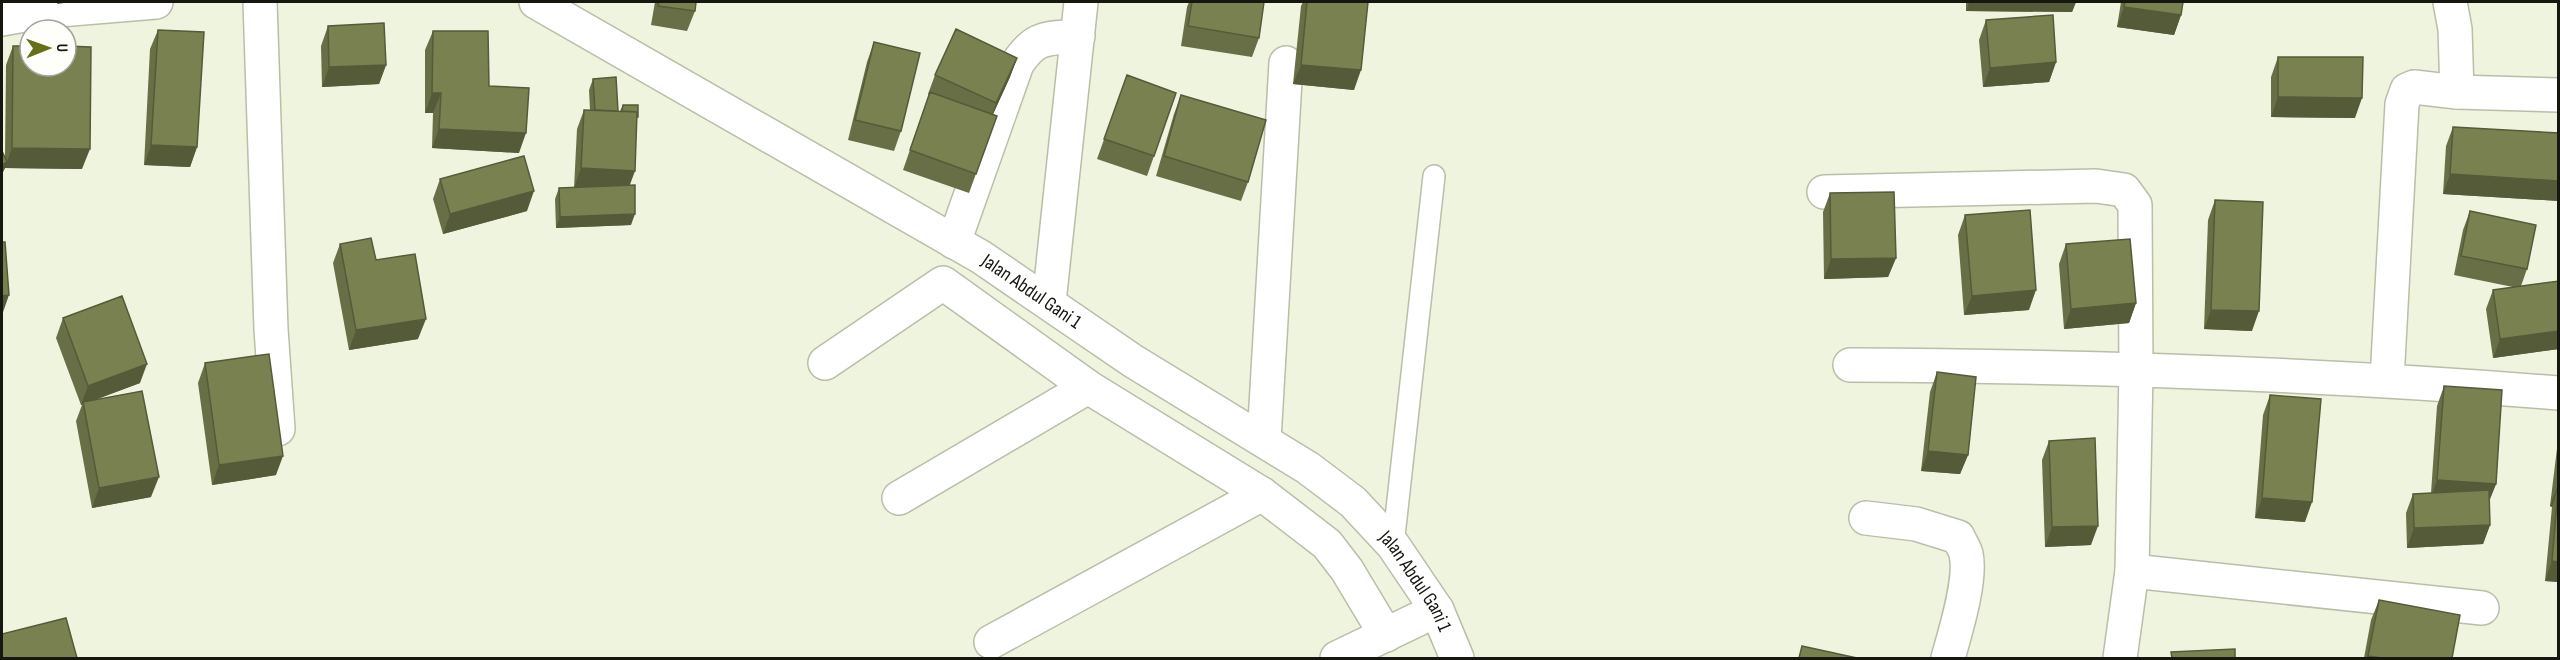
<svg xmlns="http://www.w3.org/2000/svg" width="2560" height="660" font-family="'Sofia Sans Condensed',sans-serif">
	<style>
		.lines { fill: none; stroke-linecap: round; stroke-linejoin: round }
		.lane-casing { stroke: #babea9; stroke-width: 24 }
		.street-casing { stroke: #babea9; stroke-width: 36 }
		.lane { stroke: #fff; stroke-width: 21 }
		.street { stroke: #fff; stroke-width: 33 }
		.wall { fill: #686f46 }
		.shaded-wall { fill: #555a39 }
		.building { fill: #798151; stroke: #555a39; stroke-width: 1.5 }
		.labels { text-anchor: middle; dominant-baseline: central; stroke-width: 4.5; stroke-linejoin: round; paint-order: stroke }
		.street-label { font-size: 20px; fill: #161810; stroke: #fefffa }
	</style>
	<rect width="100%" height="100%" fill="#eff4de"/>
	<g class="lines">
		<defs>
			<path id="lane" d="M1393,545L1434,176"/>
			<g id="street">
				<path d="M260,2L271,329L278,429"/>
				<path id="s1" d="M536,2L981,257L1133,361L1308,468L1353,502L1393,545L1437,610L1457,658"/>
				<path d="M2450,2L2455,29L2457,92"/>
				<path d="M2,19L47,11L156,2"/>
				<path d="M1824,192L2096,186L2124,190L2135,205L2136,372L2132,571L2120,658"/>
				<path d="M954,242L1017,64C1036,35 1047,39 1078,36"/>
				<path d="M1049,302L1081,2"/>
				<path d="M825,363L943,283L1088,387L1262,494L1327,544L1347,570L1386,635"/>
				<path d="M1850,365C2086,366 2323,374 2558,393"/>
				<path d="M2387,380L2402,104L2407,90L2414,87L2457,92L2558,95"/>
				<path d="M1264,440L1286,63"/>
				<path d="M899,498L1088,387"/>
				<path d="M1866,518L1916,524L1958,537C1960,542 1965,549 1966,554C1972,579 1955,633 1948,658"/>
				<path d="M2132,571L2482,608"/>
				<path d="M991,642L1262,494"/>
				<path d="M1337,658L1437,610"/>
			</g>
		</defs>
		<use href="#lane" class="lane-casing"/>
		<use href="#street" class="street-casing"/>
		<use href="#lane" class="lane"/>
		<use href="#street" class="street"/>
	</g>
	<path class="wall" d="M655,2H696L695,11L687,31L651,25Z
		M1189,2H1264L1259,38L1252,57L1181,46L1187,7Z
		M1303,2H1368L1354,90L1293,84L1301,6Z
		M1966,2H2076L2072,12L1966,11Z
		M2121,2H2183L2181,15L2174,35L2117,27Z
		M1986,20L2056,62L2049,82L1983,87L1979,40Z
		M328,26L386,65L379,84L322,87L321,46Z
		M158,30L197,147L190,167L144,165L150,49Z
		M433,31L519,153L432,148L433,113H425V50Z
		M874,42L901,131L894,151L848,140L867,62Z
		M13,46L82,169L5,168L3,172L5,157L6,65Z
		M2278,57L2355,118L2271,117V77Z
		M1017,58L1010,77L993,114L997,116L969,193L903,170L929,95L928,94L935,75Z
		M1127,75L1176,93L1147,176L1097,159Z
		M593,79L618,111H620L623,105L636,122L629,186L631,225L556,228L555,199L559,188H574L577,129L584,110H590L589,90Z
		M1181,95L1248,182L1241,201L1156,176L1174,114Z
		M2453,127L2559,133V201L2443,194L2446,146Z
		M440,179L527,211L443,234L433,199Z
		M1830,193L1896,258L1888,277L1824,279L1823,212Z
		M2215,200L2252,331L2204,329L2208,220Z
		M2470,211L2527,269L2521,286L2559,281V349L2493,358L2486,309L2493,290L2513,287L2454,275L2463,230Z
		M1965,215L2029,310L1964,315L1958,235Z
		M340,244L376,260L418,339L349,350L333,263Z
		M2066,244L2136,303L2129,323L2064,329L2059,264Z
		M63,318L140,383L97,399L151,497L92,508L76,421L82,405H81L56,338Z
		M205,363L276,475L212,485L198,383Z
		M1937,372L1968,455L1960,474L1921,471L1930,392Z
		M2444,386L2496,484L2489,501L2490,525L2483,544L2407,548L2406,513L2413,494L2431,493L2437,406Z
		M2270,395L2305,522L2255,518L2263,415Z
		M2559,432V582L2545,581L2552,507L2550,506Z
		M2049,441L2091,545L2045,547L2042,460Z
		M2379,600L2452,658H2364L2371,620Z"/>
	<path class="shaded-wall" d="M58,2H71L57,4Z
		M1969,2H2076L2072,12L1966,11Z
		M2124,7L2181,15L2174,35L2117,27Z
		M1017,58L1010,77L989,123L996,103Z
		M2056,62L2049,82L1983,87L1990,68Z
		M386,65L379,84L322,87L329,67Z
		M1301,65L1361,70L1354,90L1293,84Z
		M432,93H441L433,113H425Z
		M2278,97L2362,98L2355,118L2271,117Z
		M439,129L526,133L519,153L432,148Z
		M151,145L197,147L190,167L144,165Z
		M12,148L90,149L82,169L5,168L3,172L2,173V165L7,162Z
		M581,168L635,171L628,190L574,188Z
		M2450,174L2559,181V201L2443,194Z
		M534,191L527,211L443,234L450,214Z
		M635,214L631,225L556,228L560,217Z
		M1896,258L1888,277L1824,279L1831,259Z
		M2036,290L2029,310L1964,315L1972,296Z
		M9,295L2,315V296Z
		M2136,303L2129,323L2064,329L2071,309Z
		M2211,310L2259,311L2252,331L2204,329Z
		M426,319L418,339L349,350L356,330Z
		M2559,331V349L2493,358L2500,339Z
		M147,364L140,383L84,404L83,402L82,405H81L88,386Z
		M1928,451L1968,455L1960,474L1921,471Z
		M283,456L276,475L212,485L219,465Z
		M159,477L151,497L92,508L99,488Z
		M2437,480L2496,484L2488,504L2430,499Z
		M2557,487H2559V507L2558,490L2552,507L2550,506Z
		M2262,498L2312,502L2305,522L2255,518Z
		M2490,525L2483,544L2407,548L2414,528Z
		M2098,526L2091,545L2045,547L2052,527Z
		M2552,561L2559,562V582L2545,581Z"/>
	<path class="building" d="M659,2H696L695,11L658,6Z
		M1192,2H1264L1259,38L1188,26Z
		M1307,2H1368L1361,70L1301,65Z
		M2125,2H2183L2181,15L2124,7Z
		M2053,15L2056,62L1990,68L1986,20Z
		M384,23L386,65L329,67L328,26Z
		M956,29L1017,58L996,103L935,75Z
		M158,30L204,32L197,147L151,145Z
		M433,31H488L489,86L529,88L526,133L439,129L441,93H432Z
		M874,42L920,53L901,131L855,120Z
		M13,46H30V66H66V46L91,47L90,149L12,148Z
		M2278,57H2363L2362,98L2278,97Z
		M1127,75L1176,93L1154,156L1104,139Z
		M616,77L618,111L595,110L593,79Z
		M930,92L997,116L976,174L910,150Z
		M1181,95L1266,120L1248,182L1164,156Z
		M623,105H638V117H637V112L622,111Z
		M584,110L637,112L635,171L581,168Z
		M2453,127L2559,133V181L2450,174Z
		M2,151L7,162L2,165Z
		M524,156L534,191L450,214L440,179Z
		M635,185V214L560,217L559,188Z
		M1894,192L1896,258L1831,259L1830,193Z
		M2215,200L2263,202L2259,311L2211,310Z
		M2030,210L2036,290L1972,296L1965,215Z
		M2470,211L2536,225L2527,269L2461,256Z
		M371,238L376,260L415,254L426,319L356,330L340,244Z
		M2130,239L2136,303L2071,309L2066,244Z
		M2,242H5L9,295L2,296Z
		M2559,281V331L2500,339L2493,290Z
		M122,296L147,364L88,386L63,318Z
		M269,354L283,456L219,465L205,363Z
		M1937,372L1976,377L1968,455L1928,451Z
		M2444,386L2502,390L2496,484L2437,480Z
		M142,391L159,477L99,488L83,402Z
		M2270,395L2321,399L2312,502L2262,498Z
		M2095,438L2098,526L2052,527L2049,441Z
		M2489,490L2490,525L2414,528L2413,494Z
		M2558,490H2559V562L2552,561Z
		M2379,600L2460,615L2452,658H2382L2368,656Z
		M66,618L77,658H2V634Z
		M1802,646L1857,658H1799Z
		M2235,649V658H2172L2171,652Z"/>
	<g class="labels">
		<g class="street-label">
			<text stroke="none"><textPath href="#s1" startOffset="574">Jalan Abdul Gani 1</textPath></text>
			<text stroke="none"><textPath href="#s1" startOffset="1060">Jalan Abdul Gani 1</textPath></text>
		</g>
	</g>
	<rect width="2560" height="660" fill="none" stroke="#161810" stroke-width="6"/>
	<g transform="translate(48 48) rotate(89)"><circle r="28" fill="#fefffa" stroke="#a1a39c" stroke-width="1.5"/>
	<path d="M0-4.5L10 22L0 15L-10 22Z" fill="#657019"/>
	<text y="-9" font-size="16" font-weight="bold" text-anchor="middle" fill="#161810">U</text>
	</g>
</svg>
